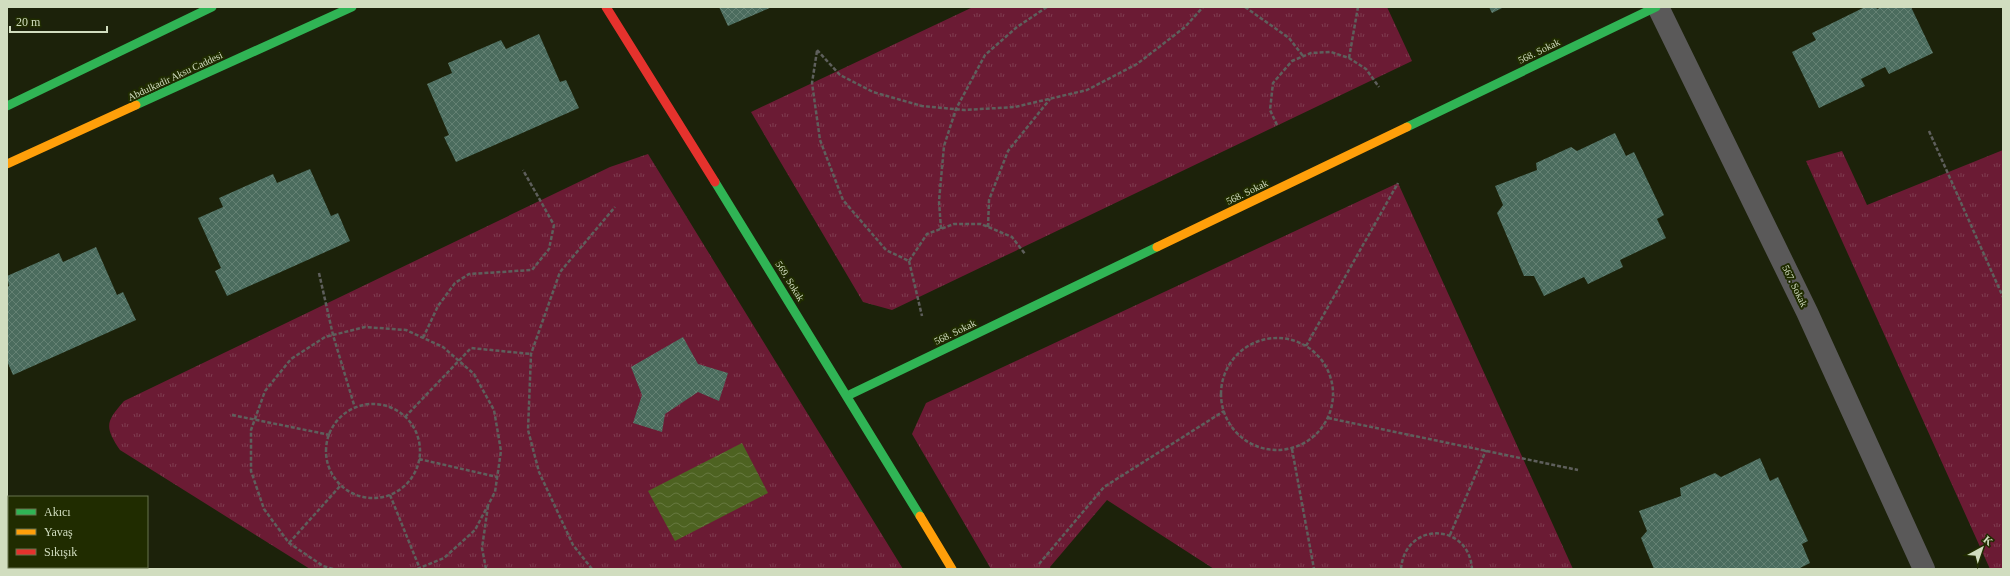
<svg xmlns="http://www.w3.org/2000/svg" width="2010" height="576" font-family="Georgia,serif">
	<style>
		.grass { fill: url(#grass-tufts) }
		.water { fill: url(#water-waves) }
		.building { fill: url(#building-cross-hatch) }
		.lines { fill: none; stroke-linecap: round; stroke-linejoin: round }
		.path { stroke: #5e5f5c; stroke-width: 2.5; stroke-dasharray: 4 2; stroke-linecap: butt }
		.street { stroke: #5a5959; stroke-width: 22 }
		.fast { stroke: #30b455; stroke-width: 9 }
		.slow { stroke: #ff9f0a; stroke-width: 9 }
		.jam { stroke: #e5322d; stroke-width: 9 }
		.labels { text-anchor: middle; dominant-baseline: central; stroke-width: 4; stroke-linejoin: round; paint-order: stroke }
		.street-label { font-size: 10px; fill: #d1ddbf; stroke: #202c00 }
	</style>
	<defs>
		<pattern id="grass-tufts" width="24" height="20" patternUnits="userSpaceOnUse"><rect width="24" height="20" fill="#6b1b34"/><path d="M3 7l-1-3M5 7V3M7 7l1-3M15 17l-1-3M17 17v-4M19 17l1-3" fill="none" stroke="#7f3c50"/></pattern>
		<pattern id="water-waves" width="16" height="10" patternUnits="userSpaceOnUse"><rect width="16" height="10" fill="#4d6221"/><path d="M0 5q4-4 8 0t8 0" fill="none" stroke="#66783f"/></pattern>
		<pattern id="building-cross-hatch" width="8" height="8" patternUnits="userSpaceOnUse"><rect width="8" height="8" fill="#4b6c5e"/><path d="M0 0l8 8M0 8l8-8" fill="none" stroke="#648173"/></pattern>
	</defs>
	<rect width="100%" height="100%" fill="#1c220a"/>
	<path class="grass" d="M973,7H1387L1412,61L892,310L863,302L751,112Z
		M2003,150V569H1990L1806,161L1842,151L1867,205Z
		M648,154L903,569H310L120,450C104,426 106,422 124,401L610,167Z
		M1398,183L1573,569H1214L1107,500L1050,567L1051,569H991L912,434L926,403Z"/>
	<path class="water" d="M742,443L768,493L675,541L648,491Z"/>
	<path class="building" d="M719,7H772L728,26Z
		M1489,7H1504L1492,13Z
		M1865,7H1876L1877,9L1882,7H1911L1933,53L1889,74L1885,67L1861,79L1865,86L1819,108L1792,52L1816,40L1812,33Z
		M539,34L560,82L566,80L579,108L456,162L444,137L449,135L427,84L452,73L448,63L501,40L506,49Z
		M1615,133L1626,156L1634,152L1664,215L1657,219L1666,238L1620,260L1623,267L1588,284L1584,277L1544,296L1534,276H1524L1497,213L1503,205L1495,186L1537,170L1536,163L1571,147L1577,151Z
		M310,169L331,216L338,213L350,241L227,296L215,271L221,268L198,218L223,207L219,198L273,174L277,183Z
		M96,247L117,295L123,292L136,320L13,375L7,361V287L9,286L7,276L59,253L63,262Z
		M683,337L698,364L728,373L719,401L698,392L665,414L662,432L633,423L642,395L631,367Z
		M1760,458L1770,481L1778,477L1808,541L1802,544L1810,563L1798,569H1654L1641,538L1647,531L1639,511L1681,496L1680,488L1715,473L1721,477Z"/>
	<g class="lines">
		<path class="path" d="M1245,7L1289,38L1303,56
			M817,50L840,75L873,92L922,106L964,110L1015,107L1087,90L1137,64L1185,27L1203,7
			M817,51L812,83L820,140L843,200L886,250L909,261L927,234L954,224H981L1012,237L1025,254
			M1349,58L1358,7
			M1277,125L1270,110L1273,83L1292,61L1311,53L1331,52L1349,58L1366,69L1379,87
			M1929,131L2003,297
			M988,227L989,200L1008,151L1050,99
			M941,229L939,201L944,146L956,109L985,55L1017,27L1047,7
			M909,261L922,316
			M319,273L333,335L355,408
			M423,338L438,306L455,283L469,274L532,270L549,249L554,225L523,170
			M1221 394a56 56 0 1 1 112 0a56 56 0 1 1-112 0Z
			M1306,346L1398,183
			M326 451a47 47 0 1 1 94 0a47 47 0 1 1-94 0Z
			M232,415L330,435
			M405,417L471,348L531,354
			M1328,418L1578,470
			M1292,449L1314,569
			M419,459L497,477
			M390,495L420,569
			M1450,535L1486,450
			M289,543L341,485
			M1039,564L1104,487L1224,411
			M333,569L323,566L289,543L264,509L251,471V430L265,391L291,359L325,337L365,327L406,330L443,347L474,374L494,410L501,451L495,492L475,530L444,558L417,569
			M486,569L482,548L488,506
			M592,569L573,545L539,472L528,430L531,354L560,272L615,207
			M1401,569C1405,521 1469,522 1472,569"/>
		<path class="street" d="M1658,7L1807,312L1924,569"/>
		<path class="fast" d="M136,105L352,7
			M7,106L212,7
			M1407,127L1656,7
			M715,182L920,516
			M847,396L1157,247"/>
		<path class="slow" d="M7,164L136,105
			M1157,247L1407,127
			M920,516L952,569"/>
		<path class="jam" d="M606,7L715,182"/>
	</g>
	<g class="labels">
		<g class="street-label">
			<text transform="translate(1539 51) rotate(-26)">568. Sokak</text>
			<text transform="translate(175 76) rotate(-25)">Abdulkadir Aksu Caddesi</text>
			<text transform="translate(1247 192) rotate(-26)">568. Sokak</text>
			<text transform="translate(790 281) rotate(58)">569. Sokak</text>
			<text transform="translate(1795 286) rotate(64)">567. Sokak</text>
			<text transform="translate(955 332) rotate(-26)">568. Sokak</text>
		</g>
	</g>
	<rect width="2010" height="576" fill="none" stroke="#d1ddbf" stroke-width="16"/>
	<rect x="8" y="496" width="140" height="72" fill="#202c00" stroke="#67734c"/>
	<rect x="16" y="509" width="20" height="6" fill="#30b455" stroke="#67734c"/>
	<text x="44" y="516" font-size="12" fill="#d1ddbf">Akıcı</text>
	<rect x="16" y="529" width="20" height="6" fill="#ff9f0a" stroke="#67734c"/>
	<text x="44" y="536" font-size="12" fill="#d1ddbf">Yavaş</text>
	<rect x="16" y="549" width="20" height="6" fill="#e5322d" stroke="#67734c"/>
	<text x="44" y="556" font-size="12" fill="#d1ddbf">Sıkışık</text>
	<g transform="translate(1982 548) rotate(40)" stroke="#202c00" stroke-width="3" paint-order="stroke">
	<path d="M0-3L7 15L0 10L-7 15Z" fill="#d1ddbf"/>
	<text y="-6" font-size="11" font-weight="bold" text-anchor="middle" fill="#d1ddbf">K</text>
	</g>
	<path d="M10 26v6h97v-6" fill="none" stroke="#d1ddbf" stroke-width="2"/>
	<text x="16" y="26" font-size="12" fill="#d1ddbf" stroke="#202c00" stroke-width="3" paint-order="stroke">20 m</text>
</svg>
